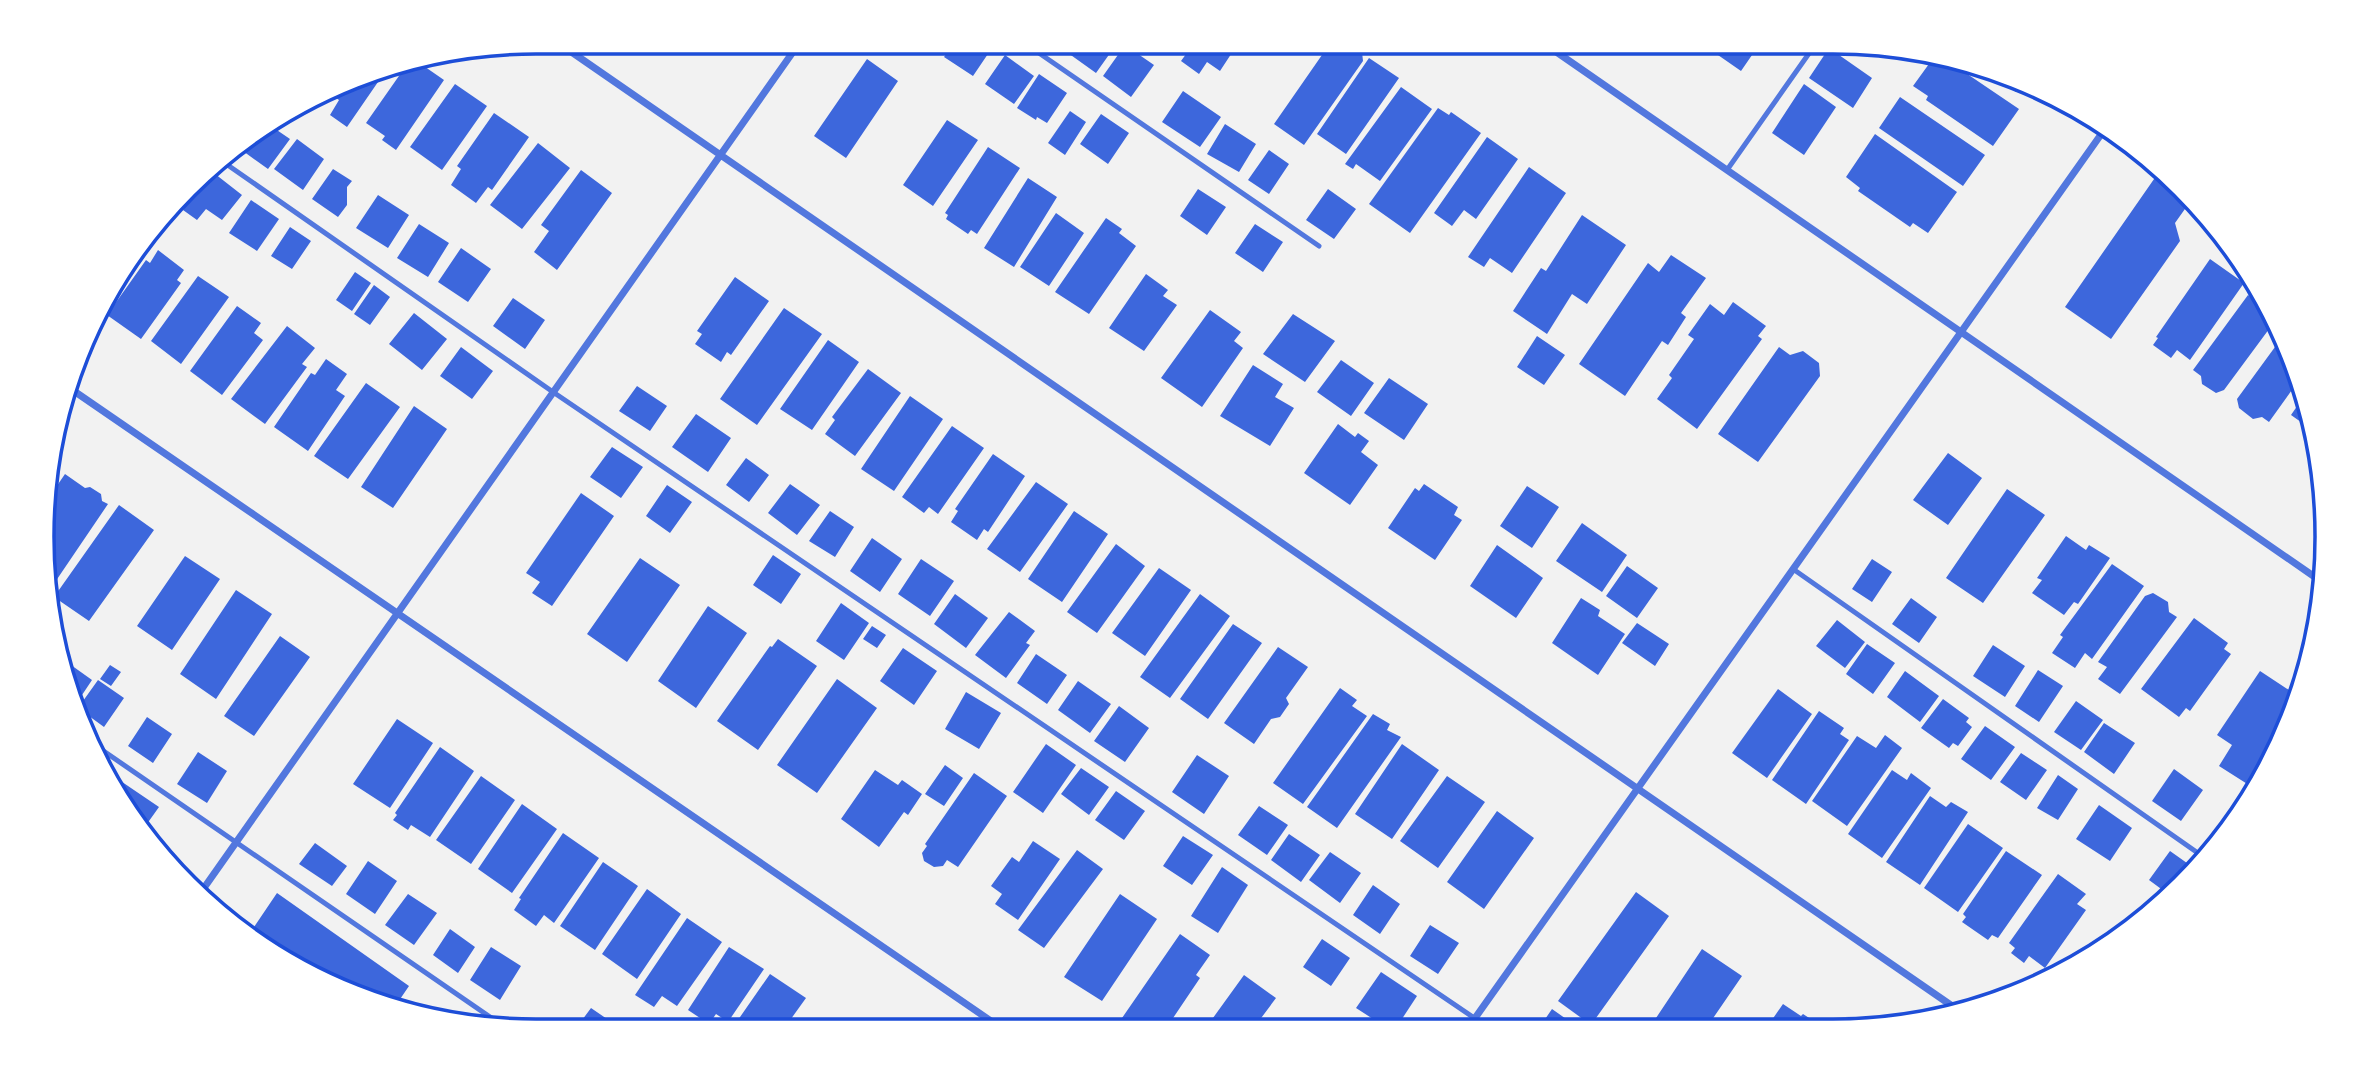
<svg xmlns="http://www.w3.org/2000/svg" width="2369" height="1073" font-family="'DM Sans',sans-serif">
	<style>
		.building { fill: #3d67dc }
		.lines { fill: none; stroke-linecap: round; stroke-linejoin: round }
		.service { stroke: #5277de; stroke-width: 5 }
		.minor { stroke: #5277de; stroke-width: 7 }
		.rim { fill: none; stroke: #1d4ed8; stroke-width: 3.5 }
	</style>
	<rect width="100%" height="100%" fill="#f2f2f2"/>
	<path class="building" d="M678,42H719L713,50L705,44L701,50L691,51Z
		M955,42H989L994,45L973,76L944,57Z
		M1076,42H1118L1096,73L1068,53Z
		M1178,42H1239L1220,71L1207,62L1199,74L1181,61L1189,50Z
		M1331,42L1339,45L1351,44L1362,52L1363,61L1304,145L1274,124Z
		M1708,42H1761L1741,71L1705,46Z
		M1856,44L1879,47L1873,56Z
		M1125,45L1154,65L1131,97L1103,76Z
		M1829,48L1872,78L1853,108L1809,78Z
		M1005,55L1034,76L1014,104L985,84Z
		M1934,57L1948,67L1951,63L2019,109L1993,146L1926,100L1928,96L1913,86Z
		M1369,58L1399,78L1346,154L1317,134Z
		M867,59L898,81L846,158L814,136Z
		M418,62L444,80L396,150L382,140L385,136L366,123L408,63Z
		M389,66L347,127L330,115L339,100L329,93L331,89L377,68Z
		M2000,73L2021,79L2024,81L2016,92L1997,78Z
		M1039,74L1067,93L1047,123L1037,117L1036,120L1017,108Z
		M455,84L487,106L442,170L410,147Z
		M1804,84L1836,107L1804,155L1772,133Z
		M1401,87L1432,109L1380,181L1356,164L1353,169L1345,164Z
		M1183,91L1221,117L1200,147L1162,122Z
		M1900,97L1985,155L1963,186L1879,128Z
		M1438,108L1449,115L1451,112L1481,133L1410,233L1369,204Z
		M1070,111L1086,122L1065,155L1048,143Z
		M494,113L529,137L492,190L488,187L476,203L451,185L461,169L457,166Z
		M1101,114L1129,133L1108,164L1080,144Z
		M947,120L978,140L933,206L903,185Z
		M268,124L290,139L268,169L236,146Z
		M1225,124L1256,144L1239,172L1207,154Z
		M1875,134L1957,192L1928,233L1913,223L1910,227L1858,191L1860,188L1846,177Z
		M1487,137L1518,159L1476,219L1464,210L1452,226L1434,213Z
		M297,139L324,159L303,190L274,169Z
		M538,143L570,168L522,229L490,205Z
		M988,147L1020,168L977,234L971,230L968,234L946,219L948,215L945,213Z
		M1269,150L1289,164L1269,194L1248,180Z
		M1529,167L1566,193L1512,273L1490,258L1484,267L1468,257Z
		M333,169L352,181L347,187V205L338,217L312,199Z
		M2161,169L2182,187L2192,199L2175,223L2180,241L2111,339L2065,307Z
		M210,170L242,195L222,220L206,209L197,220L183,210Z
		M581,170L612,193L557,270L534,252L549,231L541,225Z
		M1028,178L1057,197L1014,267L984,248Z
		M1198,189L1226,207L1207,235L1180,216Z
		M1328,189L1356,209L1334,239L1306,220Z
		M378,195L409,215L388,248L356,228Z
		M251,200L279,219L257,251L229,233Z
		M1056,213L1084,233L1049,286L1020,267Z
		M1582,215L1626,245L1587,304L1572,294L1547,334L1513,311L1541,268L1546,271Z
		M1106,218L1122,229L1119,233L1136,246L1089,314L1055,292Z
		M419,224L449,243L428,277L397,258Z
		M1255,224L1283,242L1263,272L1235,253Z
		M290,227L311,241L292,269L271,256Z
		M461,248L491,269L468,302L438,282Z
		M158,250L184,270L177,280L181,283L141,339L107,315L146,260L150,263Z
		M1671,255L1706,278L1681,313L1686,317L1668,345L1662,341L1625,396L1579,364L1648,263L1659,272Z
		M133,259L135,260L101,308L108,290Z
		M2210,259L2244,283L2190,360L2177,350L2171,358L2153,345L2158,338L2156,337Z
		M355,272L371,283L352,311L336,300Z
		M1146,274L1168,290L1163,296L1177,305L1144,351L1109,328Z
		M198,276L229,297L181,364L151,341Z
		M735,277L769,301L731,355L727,352L721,362L695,344L702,334L697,331Z
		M374,285L390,297L370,325L354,314Z
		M2248,295L2270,311L2275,321L2224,390L2216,393L2202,384L2201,376L2193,370Z
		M513,298L545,320L525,349L493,326Z
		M1733,302L1766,326L1758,336L1762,339L1697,429L1657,399L1672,378L1669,375L1694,339L1688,335L1710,304L1724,315Z
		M237,306L261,323L254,333L263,340L222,395L190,371Z
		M784,308L822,334L757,425L720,399Z
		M1210,310L1241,332L1234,341L1243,348L1202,407L1161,378Z
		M414,313L447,339L422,370L389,344Z
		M1293,314L1335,341L1305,382L1263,354Z
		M287,326L315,348L302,364L307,367L265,424L231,399Z
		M1537,336L1565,355L1544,385L1517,367Z
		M2283,336L2289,347L2299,380L2269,422L2262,417L2253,419L2239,408L2237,399Z
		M828,340L859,362L812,430L780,409Z
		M461,347L493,371L472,399L440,376Z
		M1779,347L1790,355L1803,351L1819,363L1820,376L1758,462L1718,434Z
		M326,359L347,374L336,390L345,396L308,451L274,427L311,373L315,375Z
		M1341,360L1374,383L1351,416L1317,392Z
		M1253,365L1283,384L1275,397L1294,408L1270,446L1220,416Z
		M868,369L901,393L855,456L825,434L835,420L832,417Z
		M1389,378L1428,404L1404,440L1364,413Z
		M366,383L400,407L348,479L314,456Z
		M637,386L667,406L650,431L619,411Z
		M910,396L943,419L894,491L861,469Z
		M2304,396L2307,405L2315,432L2291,415Z
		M414,406L447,429L393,508L361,487Z
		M696,414L731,438L708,472L672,447Z
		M1338,424L1355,437L1358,433L1369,441L1361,452L1378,465L1350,505L1304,473Z
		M952,426L984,448L938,514L929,507L924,513L902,497Z
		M612,447L643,467L621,498L590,477Z
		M1948,453L1982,478L1948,525L1913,500Z
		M993,454L1025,476L988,532L984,529L977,540L951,522L958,511L955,509Z
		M746,458L769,475L749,502L726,485Z
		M65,474L85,488L90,487L101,494L102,501L108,504L47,594L50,496Z
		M1036,482L1068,504L1020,572L987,549Z
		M790,484L820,505L797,535L768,513Z
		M1424,484L1458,507L1454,515L1462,520L1435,560L1388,528L1415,488L1419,491Z
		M667,485L692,502L670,533L646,516Z
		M1527,486L1559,507L1532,548L1500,526Z
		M2007,489L2045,515L1983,603L1946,578Z
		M581,493L614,516L552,606L532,593L540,582L526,573Z
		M119,505L154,530L89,621L54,597Z
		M830,511L854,527L835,557L809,541Z
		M1074,511L1108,534L1062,602L1028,579Z
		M1582,523L1627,555L1602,592L1556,561Z
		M2066,536L2086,550L2089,545L2110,558L2078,604L2074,602L2064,615L2032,593L2042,580L2037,578Z
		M872,538L902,559L880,592L850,571Z
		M1116,544L1145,566L1097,633L1067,612Z
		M1497,545L1543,578L1516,618L1470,586Z
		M773,555L801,574L781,604L753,585Z
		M185,556L220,579L172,650L137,626Z
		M640,558L680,585L627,662L587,634Z
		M921,559L954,581L930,616L898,594Z
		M1872,559L1892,572L1872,602L1852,589Z
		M2112,564L2144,586L2092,659L2085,653L2075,668L2052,653L2063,637L2060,635Z
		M1627,566L1658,588L1637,618L1606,596Z
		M1159,568L1191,590L1145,656L1112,633Z
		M236,590L272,614L216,699L180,674Z
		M2153,593L2168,602L2169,612L2177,617L2120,694L2098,679L2107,667L2098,662L2145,596Z
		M955,594L988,618L966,648L934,624Z
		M1200,594L1230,616L1170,698L1140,677Z
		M1581,598L1600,610L1598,616L1625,634L1598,675L1552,643Z
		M1911,598L1937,617L1919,643L1892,624Z
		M841,603L869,623L844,660L816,641Z
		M708,606L747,633L696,708L658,681Z
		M1009,612L1035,631L1026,643L1030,645L1006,678L975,655Z
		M2194,618L2228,643L2224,649L2231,654L2190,711L2186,708L2179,717L2141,689Z
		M1837,620L1865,642L1845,668L1816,646Z
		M1637,623L1669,644L1655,666L1622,643Z
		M1233,624L1262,643L1208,719L1180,699Z
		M872,626L886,635L877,648L863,639Z
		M280,636L310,657L254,736L224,716Z
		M778,639L817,666L758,750L717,721L770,646L772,647Z
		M1867,644L1895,663L1873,694L1846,674Z
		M1993,645L2025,666L2005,697L1973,676Z
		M1278,647L1308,667L1286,698L1289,704L1280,717L1271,719L1254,744L1224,723Z
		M903,648L937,671L914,705L880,681Z
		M1036,654L1067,675L1047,704L1017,683Z
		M64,660L92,680L74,707L68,695L61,665Z
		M110,665L121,672L111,686L100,679Z
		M2038,670L2063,686L2039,722L2015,706Z
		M1905,671L1939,696L1920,722L1887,697Z
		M2260,671L2298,696L2290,725L2252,787L2219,766L2232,745L2217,735Z
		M837,679L877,708L817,793L777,765Z
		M98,680L124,698L104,727L78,708Z
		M1078,681L1111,704L1090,733L1058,710Z
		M1340,688L1357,700L1352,706L1367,716L1303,804L1273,783Z
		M1778,689L1812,714L1767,778L1732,753Z
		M966,692L1001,713L979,749L945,729Z
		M1943,699L1969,718L1966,722L1972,727L1958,746L1953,743L1949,748L1921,728Z
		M2076,701L2103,720L2081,750L2054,732Z
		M1119,706L1149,728L1125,762L1094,741Z
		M1819,711L1844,728L1840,734L1849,740L1806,804L1772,780Z
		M1373,714L1390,724L1387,730L1401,737L1337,828L1307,807Z
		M147,717L172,734L153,763L128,746Z
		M397,719L433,743L390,808L353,784Z
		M2104,723L2135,743L2114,774L2084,752Z
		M1985,726L2015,747L1991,780L1961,759Z
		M1885,735L1902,748L1847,826L1812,801L1857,736L1876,748Z
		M1046,744L1076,765L1043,813L1013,792Z
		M1402,744L1439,770L1392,839L1355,814Z
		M440,747L474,771L430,837L411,825L408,830L393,820L397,815L395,813Z
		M198,752L227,771L207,803L177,784Z
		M2021,753L2047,770L2026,800L2000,782Z
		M1197,755L1229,776L1204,814L1172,792Z
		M945,765L963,778L944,806L925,794Z
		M100,767L159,807L144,828L108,783Z
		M1081,768L1109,787L1089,815L1061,794Z
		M2174,769L2203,790L2181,821L2152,801Z
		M875,770L898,785L902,780L922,794L908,815L904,812L879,847L841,819Z
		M1892,770L1907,780L1911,773L1931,788L1882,858L1848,834Z
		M974,773L1007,796L958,867L947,860L943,866L934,867L924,861L922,853L927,846L925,844Z
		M2058,775L2078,789L2058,820L2037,808Z
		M481,776L515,800L471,864L436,840Z
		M1447,776L1485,802L1438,868L1400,841Z
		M1116,791L1145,811L1124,840L1095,820Z
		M1930,796L1946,807L1951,802L1968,812L1920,885L1886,862Z
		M522,804L557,829L512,893L478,869Z
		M2099,805L2132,828L2110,861L2076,839Z
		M1259,806L1288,825L1267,855L1238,835Z
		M1497,811L1534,838L1484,909L1447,882Z
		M1968,824L2003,848L1958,912L1924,888Z
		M563,833L599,858L554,923L544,915L536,926L514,910L521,899L519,898Z
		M1289,834L1320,855L1301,882L1271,860Z
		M1183,836L1213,855L1192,885L1163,866Z
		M1033,841L1060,859L1018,920L995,904L1002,894L991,886L1012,857L1019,862Z
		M315,843L347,866L332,886L299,864Z
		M1077,850L1103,869L1044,948L1018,930Z
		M2006,851L2042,875L1998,938L1992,935L1988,940L1962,922L1966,917L1963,914Z
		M2170,851L2194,868L2168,894L2149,880Z
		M1330,852L1361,873L1340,903L1309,880Z
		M368,861L397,881L375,914L346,894Z
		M603,862L638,886L595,950L560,926Z
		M1222,867L1248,885L1218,933L1191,916Z
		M2058,874L2086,894L2077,904L2086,910L2045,968L2029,956L2024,963L2011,953L2015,948L2009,943Z
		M1373,885L1400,904L1380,934L1353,915Z
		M647,889L681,914L637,979L602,954Z
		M1636,892L1669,916L1591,1025L1558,1001Z
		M277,893L409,986L394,1008L348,994L250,933Z
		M408,894L437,913L414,945L385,925Z
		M1120,894L1157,919L1102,1001L1064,977Z
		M687,918L722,942L677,1006L662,996L654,1007L635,995Z
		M1430,925L1459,943L1438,974L1410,956Z
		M450,929L475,947L458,973L433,955Z
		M2116,930L2123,935L2107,944Z
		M1180,934L1210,955L1196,975L1200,978L1167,1027L1161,1023L1156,1029H1138L1122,1018Z
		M1322,939L1350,958L1331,986L1303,967Z
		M491,947L521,966L500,1000L470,980Z
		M729,947L764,969L728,1022L716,1014L709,1024L688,1010Z
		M1702,949L1742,976L1707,1027H1650Z
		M1381,972L1417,996L1396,1028H1387L1356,1008Z
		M770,974L806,998L783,1030H731Z
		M1244,975L1276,998L1253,1029H1205Z
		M1783,1004L1801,1016L1803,1014L1823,1027H1767Z
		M591,1008L610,1021L603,1031H574Z
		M1552,1009L1579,1028H1539Z"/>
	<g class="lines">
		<path class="service" d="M1023,42L1319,246
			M219,159L553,392L1489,1028
			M1727,170L1817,42
			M1793,569L2205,858
			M89,741L506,1028"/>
		<path class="minor" d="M557,42L1958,1010
			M1542,42L2322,582
			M71,389L1004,1030
			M199,895L800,42
			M1468,1028L2107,126"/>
	</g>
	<path d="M0 0H2369V1073H0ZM536 54H1833A482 482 0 0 1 2315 536V537A482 482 0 0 1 1833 1019H536A482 482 0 0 1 54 537V536A482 482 0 0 1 536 54Z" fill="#fff" fill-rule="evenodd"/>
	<path class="rim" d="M536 54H1833A482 482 0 0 1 2315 536V537A482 482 0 0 1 1833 1019H536A482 482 0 0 1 54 537V536A482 482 0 0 1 536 54Z"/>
</svg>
